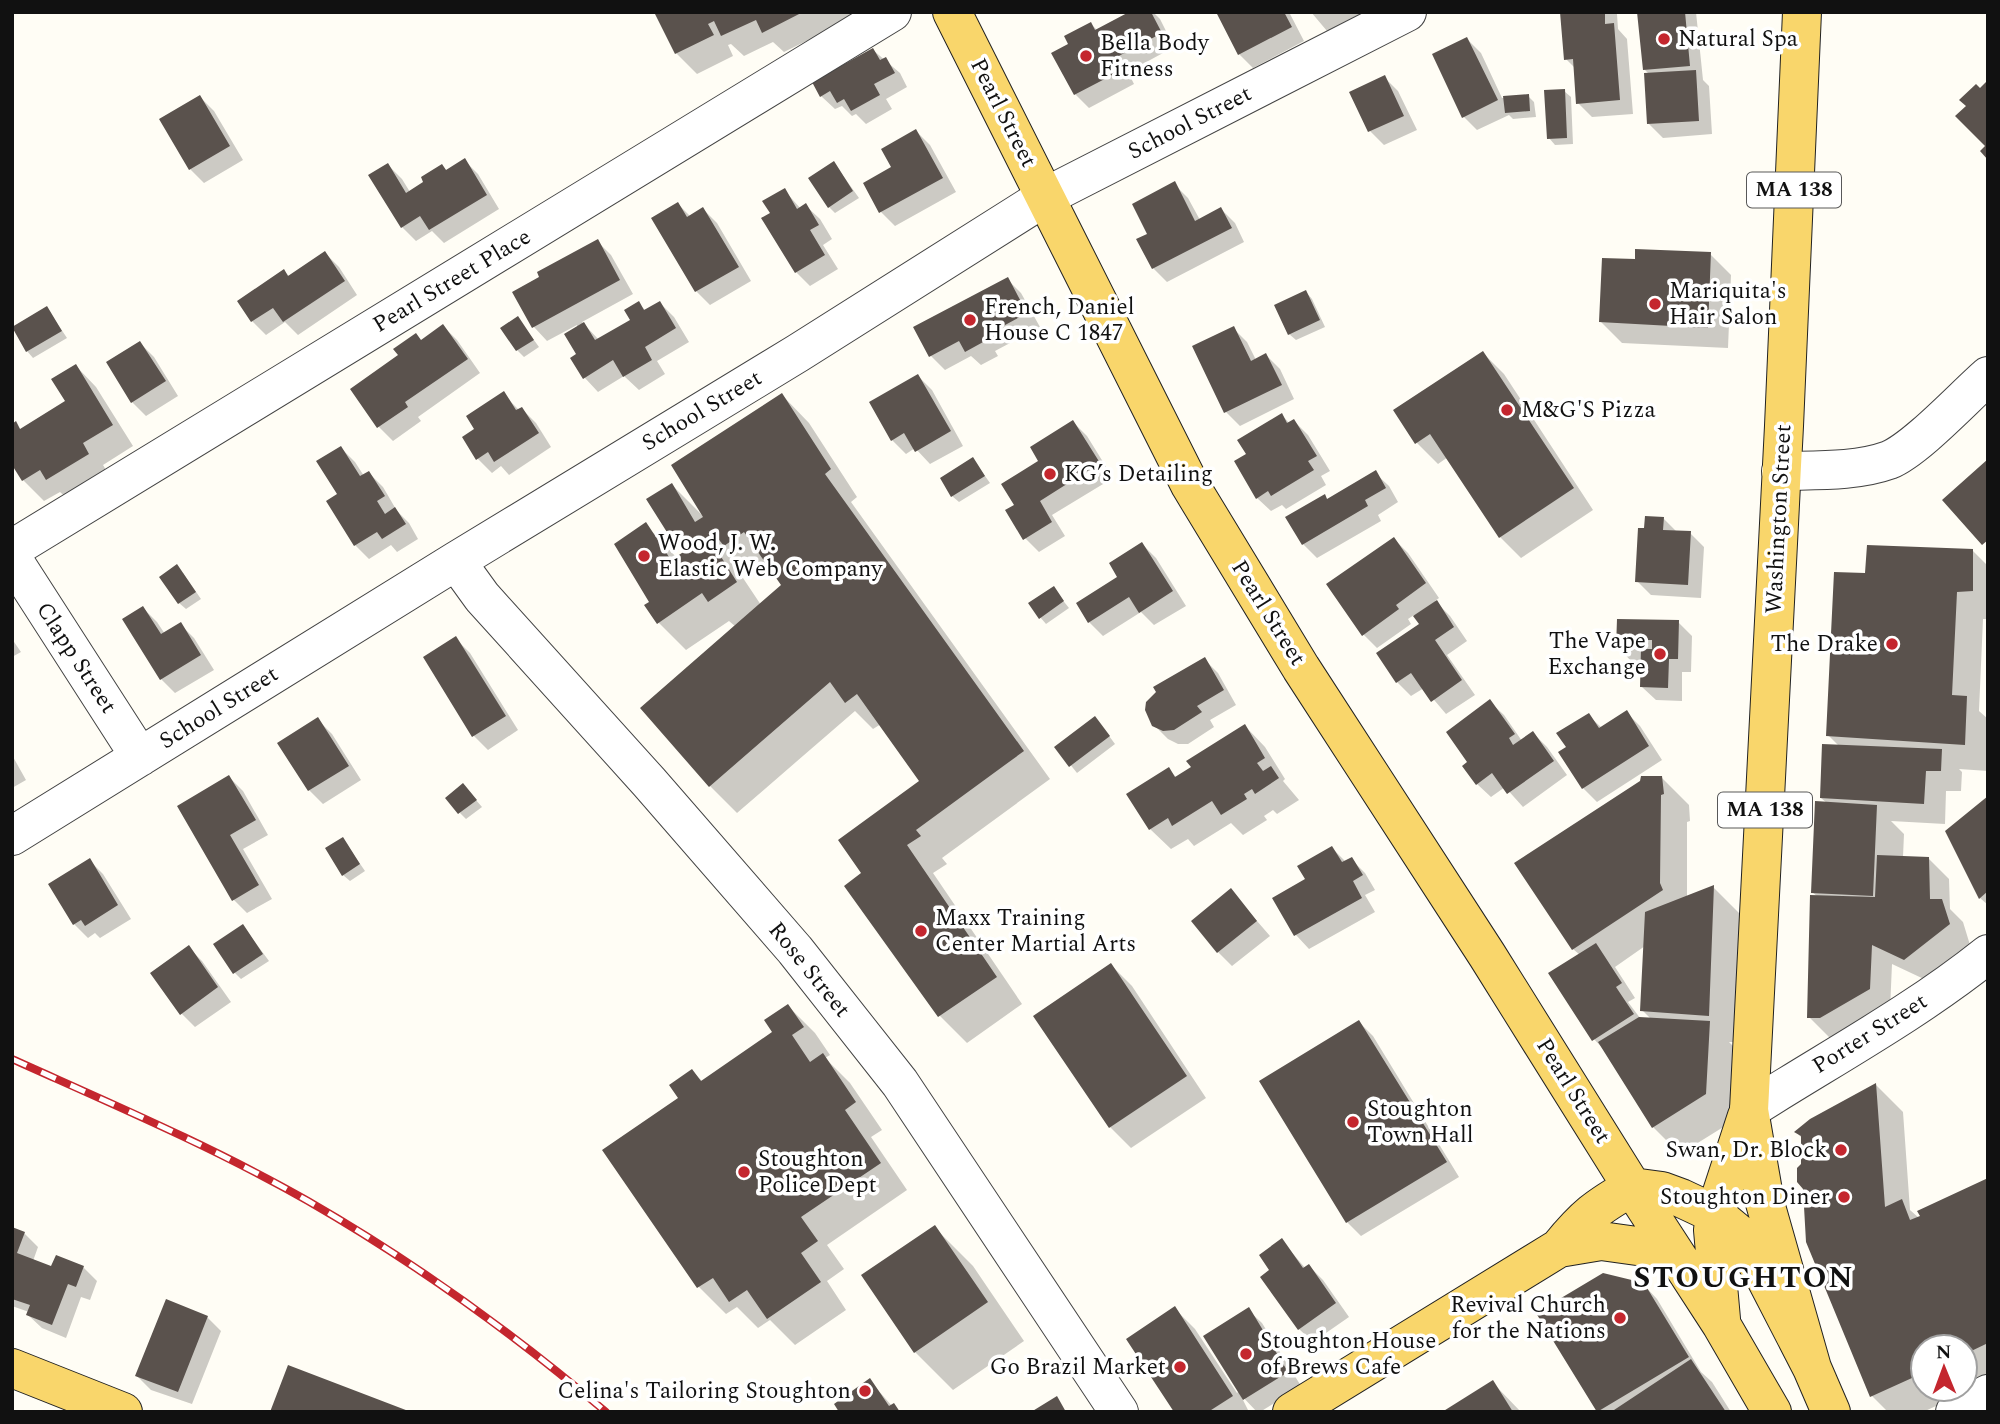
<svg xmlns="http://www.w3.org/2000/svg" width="2000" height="1424" font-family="Spectral,serif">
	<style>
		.shadow { fill: #0003; fill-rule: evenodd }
		.building { fill: #5a524d }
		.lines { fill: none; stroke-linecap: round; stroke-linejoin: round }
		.minor-casing { stroke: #444; stroke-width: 40 }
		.major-casing { stroke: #222; stroke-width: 40 }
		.minor { stroke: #fff; stroke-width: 38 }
		.major { stroke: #f9d66b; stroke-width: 38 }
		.rail-casing { stroke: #c4262e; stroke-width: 8 }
		.rail { stroke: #fff; stroke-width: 5; stroke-dasharray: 16; stroke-linecap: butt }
		.poi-dot { fill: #c4262e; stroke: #fff; stroke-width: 2.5 }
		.labels { text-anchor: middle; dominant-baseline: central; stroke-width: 7; stroke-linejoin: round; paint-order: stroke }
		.shield { fill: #fff; stroke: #585858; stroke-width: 2 }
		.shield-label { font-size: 21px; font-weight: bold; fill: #111 }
		.poi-label { font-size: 23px; fill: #111; stroke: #fff; text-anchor: start }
		.street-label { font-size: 23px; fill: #111; stroke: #fff }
		.district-label { font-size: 30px; font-weight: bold; letter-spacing: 2px; fill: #111; stroke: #fff }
	</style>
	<rect width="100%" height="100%" fill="#fffdf5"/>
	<path class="shadow" d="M656,12H855L857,16L784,52L773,42L744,56L731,44L728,45L733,56L697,74L676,53Z
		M1133,12H1153L1160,19L1174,47L1128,72L1134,84L1089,108L1075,94L1071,45L1091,24L1098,31Z
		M1218,12H1289L1304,41L1253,68L1239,54Z
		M1311,12H1364L1327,31Z
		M1562,12L1617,14L1618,29L1627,39L1633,114L1592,117L1578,103L1576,69L1566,59Z
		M1639,12H1696L1703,80L1709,86L1712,134L1663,138L1649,124L1650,75L1645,70Z
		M1467,39L1481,53L1502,98L1528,96L1534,102L1536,117L1513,119L1509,115L1477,130L1463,116Z
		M873,50L900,73L907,87L886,99L892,109L866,124L856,114L852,116L842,106L835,109L821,96Z
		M1384,77L1398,91L1417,130L1384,145L1370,131Z
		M1564,91L1571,97L1573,144L1555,145L1549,138Z
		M200,97L214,111L243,160L204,183L190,169Z
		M916,131L930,145L956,192L895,226L881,212L893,167Z
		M464,160L478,174L499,209L444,243L432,231L416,241L402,227L388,165L402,179L410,192L426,183L442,166L447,171Z
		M834,163L859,198L835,213L829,207Z
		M1174,184L1188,198L1200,220L1221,209L1235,223L1244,242L1167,282L1153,268L1149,235Z
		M784,190L801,209L806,206L820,219L832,239L823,245L838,269L810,286L796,272L772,214Z
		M678,204L691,217L703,209L717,223L751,281L710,305L696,291Z
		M597,241L611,255L633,294L582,322L599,340L632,320L638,303L646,311L660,303L674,317L689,342L657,361L665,374L639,390L624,376L598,392L585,378L578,354L577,325L547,341L534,327L514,293Z
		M325,253L339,267L357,295L298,335L285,322L266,335L252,321L284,271L290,277Z
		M1710,254L1731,275L1728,348L1622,343L1601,322L1636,260Z
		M1007,279L1021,293L1040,327L995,351L998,356L981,365L971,356L945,370L931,356L916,328Z
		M1306,292L1312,299L1325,327L1296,340L1289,334Z
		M47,308L67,338L33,358L27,351Z
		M518,318L539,347L524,357L517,350Z
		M443,326L457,340L480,373L418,417L421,421L393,441L379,427L352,389Z
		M1233,328L1247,342L1256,360L1266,355L1280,369L1294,399L1240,426L1226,412L1194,347Z
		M140,343L154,357L178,396L146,416L132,402Z
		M1483,353L1504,374L1593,510L1521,558L1500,537L1448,457L1438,464L1417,443L1395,411Z
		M76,366L96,387L133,446L103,465L109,475L69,500L60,492L44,501L23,480L12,462L15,424L21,430L67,401Z
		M918,376L932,390L963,446L930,464L915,448L906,454L892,440Z
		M503,394L519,410L522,409L536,423L551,447L509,475L501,466L492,473L478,459L477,429Z
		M782,395L809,423L857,497L851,502L1050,779L942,858L947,864L933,873L1022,1004L967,1043L940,1016L863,873L921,781L881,724L873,729L855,711L737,813L710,786L736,627L729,621L686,650L659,623L647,606L651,602L645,524L677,558L687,552L671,536L672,485L704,517ZM767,562L784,585L761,605L737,569L743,563L752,572Z
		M1282,415L1290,424L1294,421L1308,435L1330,471L1321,476L1326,485L1286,509L1282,505L1271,511L1257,498L1248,455Z
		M1073,422L1087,436L1113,478L1052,515L1065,536L1039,552L1025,538L1016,505L1040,461Z
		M341,448L355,462L364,476L369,473L383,487L397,511L409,523L418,539L397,552L391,545L369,559L355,545Z
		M973,459L990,483L959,502L952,496Z
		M1375,473L1389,486L1398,502L1378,515L1381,521L1317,558L1303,544L1324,496L1328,500Z
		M1663,518L1677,532L1690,533L1704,547L1701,598L1651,595L1637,581L1646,530Z
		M1394,539L1408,553L1439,598L1435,601L1450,616L1467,641L1447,655L1475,695L1446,714L1424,688L1411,696L1397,682L1421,624L1414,615L1408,619L1411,624L1377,648L1363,634Z
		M1142,544L1156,558L1186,606L1154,625L1141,612L1103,636L1089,622Z
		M1973,551L1988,566V619H1983L1979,711L1988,719V771L1959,769L1962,772L1961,791H1946L1945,824L1891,821L1904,834L1903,857L1928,858L1949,879L1950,909L1963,922L1970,945L1926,980L1892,964L1890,1010L1830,1038L1809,1017L1818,897L1812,892L1828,804L1821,798L1839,746L1828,735L1867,575Z
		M183,573L201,599L186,609L179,603Z
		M1053,588L1069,608L1046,624L1040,617Z
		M143,608L157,622L165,634L180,624L194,638L214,670L175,693L161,679Z
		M1618,621L1678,622L1692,636L1691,672H1682V701L1656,700L1642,687V661H1631L1618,647Z
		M12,639L21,652L12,657Z
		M456,639L470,653L518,730L488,750L474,736Z
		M1204,659L1218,673L1236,705L1210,720L1214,727L1188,744H1178L1168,739L1153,724Z
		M1490,702L1504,715L1522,741L1533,733L1547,747L1567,775L1523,807L1505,787L1491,797L1477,784L1469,763Z
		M1626,712L1640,726L1662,760L1597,802L1583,788L1561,753L1568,748L1588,715L1602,728Z
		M318,720L332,734L361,780L323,804L309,790Z
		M1101,725L1115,744L1077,773L1057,748Z
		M1245,726L1265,747L1285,779L1283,781L1299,800L1277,814L1273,810L1264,816L1267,820L1243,835L1231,823L1194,846L1188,839L1171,849L1150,829L1169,770L1177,778L1193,768Z
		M12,755L26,780L12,788Z
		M229,777L243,791L268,835L243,849L272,899L247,913L233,899L179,807Z
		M1661,777L1689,805L1690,821L1687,822V897L1713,887L1740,914L1735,1042H1729L1737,1050L1733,1121L1680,1154L1653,1127L1605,1051L1594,1039L1580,955L1573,949ZM1645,946L1642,1010L1651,1019L1640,1018L1628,1002L1635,998L1615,967Z
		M469,792L482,807L466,819L460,813Z
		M1988,798V905L1980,898Z
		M343,839L365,871L350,881L343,875Z
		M1332,848L1346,862L1351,859L1365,873L1375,890L1365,895L1375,912L1309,949L1296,935L1307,880Z
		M90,861L103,874L131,919L100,938L95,933L88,938L74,924Z
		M1231,891L1270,936L1232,966L1218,952Z
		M243,926L269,961L241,979L235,973Z
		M189,948L202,961L231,1002L195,1027L181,1013Z
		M1111,965L1132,986L1206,1098L1131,1148L1110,1127Z
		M788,1006L815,1033L830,1055L825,1058L850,1083L882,1130L871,1137L907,1190L827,1245L844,1269L827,1281L846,1310L795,1345L770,1320L758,1328L737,1307L726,1314L699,1287L605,1150L681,1098L692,1071L703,1082L774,1033Z
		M1359,1022L1373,1036L1459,1177L1361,1236L1347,1222L1261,1081Z
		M1876,1085L1903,1112L1910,1210L1919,1218L1988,1181V1382L1923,1412H1888L1872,1396L1804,1164L1803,1139L1796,1132ZM1923,1347H1965V1389H1923Z
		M935,1228L973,1266L1024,1341L953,1390L915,1352Z
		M12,1229L24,1233L38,1247L33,1261L52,1269L83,1267L97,1281L90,1300L81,1297L66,1338L42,1328L28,1315L29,1312L12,1306Z
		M1282,1241L1306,1269L1309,1266L1323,1280L1349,1317L1313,1342L1299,1329L1272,1270Z
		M1643,1284L1657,1299L1701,1372L1712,1382L1731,1412H1599L1539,1314Z
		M1174,1308L1195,1329L1237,1393L1239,1391L1248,1310L1262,1323L1301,1386L1260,1412H1257L1240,1394L1249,1412H1176Z
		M207,1317L221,1331L192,1404L151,1390L137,1376Z
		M870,1381L892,1406L900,1412H841Z
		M1493,1383L1521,1412H1446Z"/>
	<path class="building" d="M654,12H803L762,33L756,20L721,36L714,21L708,24L714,35L675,54Z
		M1129,12H1151L1162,33L1115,58L1122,70L1074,95L1051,53L1068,44L1064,36L1091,22L1095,30Z
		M1216,12H1284L1292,27L1238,55Z
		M1560,12H1605V24L1614,23L1620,100L1576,104L1573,59L1564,60Z
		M1637,12H1685L1690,66L1643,70Z
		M1467,37L1498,100L1462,118L1432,54Z
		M873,48L880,60L886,57L895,73L874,84L880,95L851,111L844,99L837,103L830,91L820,97L812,82Z
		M1696,70L1699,121L1647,124L1644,73Z
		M1385,75L1404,116L1368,132L1349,92Z
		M1988,80V160L1980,151L1985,146L1955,116L1966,106L1959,100L1976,84L1980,88Z
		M1565,89L1567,138L1547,139L1544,90Z
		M1529,94L1530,111L1505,113L1503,96Z
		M200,95L230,146L189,170L159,119Z
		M916,129L943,178L879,213L863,183L891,167L881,149Z
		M465,158L487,195L429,230L420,216L401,228L368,175L388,163L406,193L423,182L421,177L442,164L446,170Z
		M834,161L853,191L828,208L808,178Z
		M1175,181L1195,221L1221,207L1232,228L1152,269L1136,239L1147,234L1132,204Z
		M785,188L797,209L806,203L819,225L810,230L825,255L795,273L761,218L770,213L762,201Z
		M678,202L687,217L703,207L739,267L695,292L651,218Z
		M598,239L620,280L532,328L512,292L539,277L537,272Z
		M1635,249L1711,252L1708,328L1599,322L1602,258L1635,259Z
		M325,251L345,281L283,322L273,308L251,322L237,301L284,269L288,276Z
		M1008,277L1027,313L983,337L985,341L965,352L959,341L929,357L913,327Z
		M1306,290L1320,320L1288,335L1274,305Z
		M639,301L644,310L660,301L676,328L645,347L652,360L623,377L613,360L583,379L570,358L576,354L564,334L584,322L595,340L630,320L624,310Z
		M47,306L62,331L26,352L12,327Z
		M518,316L534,340L516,351L500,328Z
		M443,324L468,359L405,402L408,407L377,428L350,389L398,355L393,349L416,333L421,340Z
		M1234,326L1251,361L1266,353L1282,385L1224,413L1192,346Z
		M140,341L166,381L131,403L106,362Z
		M1483,351L1574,488L1499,538L1430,434L1415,444L1393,410Z
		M76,364L113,425L83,443L89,454L46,480L40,470L22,481L12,465V424L16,421L20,429L65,401L51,379Z
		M918,374L951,431L915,452L904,433L891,441L869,402Z
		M504,391L516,410L522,407L539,433L494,462L488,452L476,460L462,437L474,429L466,416Z
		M782,393L831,469L825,474L1024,751L916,830L921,836L907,845L997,977L938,1017L844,886L861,873L838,840L919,781L857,694L845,703L830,682L709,787L640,708L781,585L744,532L724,546L716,536L711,541L737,582L708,602L702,593L657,624L644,605L649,602L614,544L646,522L671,560L685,551L675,534L670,537L646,499L672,483L695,522L703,517L671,465Z
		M1282,413L1287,423L1294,419L1317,456L1308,461L1314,470L1271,496L1268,491L1256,499L1234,461L1246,454L1237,440Z
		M1073,420L1100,463L1040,501L1052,522L1023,540L1005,510L1014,505L1001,484L1038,461L1030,447Z
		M341,446L360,476L369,471L385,496L377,501L385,514L395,507L406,524L382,539L377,532L354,546L326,501L337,494L316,461Z
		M973,457L985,476L951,497L940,478Z
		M1988,459V540L1982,545L1942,500Z
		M1376,470L1386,488L1365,500L1368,506L1302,545L1285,517L1325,494L1327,499Z
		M1645,516L1664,517L1663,530L1691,531L1688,585L1635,582L1638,528H1644Z
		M1394,537L1426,583L1396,605L1399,609L1362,636L1326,584Z
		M1142,542L1173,591L1139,613L1129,597L1088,623L1076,603L1117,577L1109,563Z
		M1867,545L1973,549V591L1957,592L1952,695L1967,696L1965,745L1826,736L1834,572L1865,573Z
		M177,564L196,592L178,604L159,577Z
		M1054,586L1064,601L1039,619L1028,603Z
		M1437,600L1454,627L1435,640L1462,680L1431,702L1411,673L1396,683L1376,653L1419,624L1413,616Z
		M143,606L161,634L181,622L201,655L160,680L122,619Z
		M1617,619L1679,620L1678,659H1669L1668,688L1640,687L1641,649H1652V640H1632V648H1616Z
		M456,636L506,716L472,737L423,657Z
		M1205,657L1224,690L1197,706L1202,712L1174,730L1163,731L1152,726L1145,710L1146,702L1156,692L1153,687Z
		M1490,699L1515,734L1509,738L1513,745L1533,731L1554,761L1507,794L1492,773L1476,785L1462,766L1467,762L1446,732Z
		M1627,710L1649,746L1582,789L1558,752L1566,747L1556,733L1589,713L1599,728Z
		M1095,716L1110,736L1069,767L1054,747Z
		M318,717L349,766L308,791L277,743Z
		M1245,724L1265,758L1257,763L1263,771L1271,766L1279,778L1255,794L1252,789L1244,794L1247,799L1221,815L1212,801L1172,826L1168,818L1149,830L1126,794L1169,767L1175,777L1191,767L1186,761Z
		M1822,744L1942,749L1941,771H1926L1924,804L1820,798Z
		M229,775L256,820L230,835L259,885L232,901L177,806Z
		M1641,776H1662L1664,794L1661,795L1660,883L1663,890L1572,950L1514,863L1640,781Z
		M463,783L477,800L458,814L445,798Z
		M1988,796V891L1979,899L1945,831Z
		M1815,801L1877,805L1873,896L1811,893Z
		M343,837L360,864L342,876L325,848Z
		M1332,846L1342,862L1352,857L1363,875L1353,881L1362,898L1294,936L1272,898L1305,879L1297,866Z
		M1877,855L1929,857L1930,899H1942L1950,924L1904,960L1872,945L1870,989L1820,1018H1807L1810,895L1875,897Z
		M90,858L118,905L85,926L81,920L73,925L48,884Z
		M1714,885L1709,1016L1640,1011L1645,912Z
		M1231,888L1257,921L1217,953L1191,921Z
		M243,924L263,954L233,974L213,944Z
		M1596,943L1622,983L1616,987L1634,1014L1592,1041L1548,973Z
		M189,945L218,987L180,1015L150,973Z
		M1111,963L1187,1076L1109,1128L1033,1016Z
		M788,1004L804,1027L792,1035L810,1062L823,1053L856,1102L845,1110L881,1163L801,1217L818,1241L801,1253L821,1282L767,1319L747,1290L729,1302L713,1278L697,1288L602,1150L678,1098L669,1085L692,1069L701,1081L772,1032L764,1020Z
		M1639,1017L1710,1021L1706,1094L1652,1128L1598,1042Z
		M1359,1020L1447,1162L1346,1223L1259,1081Z
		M1876,1083L1885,1207L1902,1199L1910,1220L1920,1216L1917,1211L1988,1178V1343L1965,1354V1347H1923V1373L1870,1397L1806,1242L1803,1189L1797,1182V1168L1801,1164V1136L1794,1132L1810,1119Z
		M935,1225L988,1302L914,1353L861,1275Z
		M12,1227L25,1232L17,1253L51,1266L56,1255L84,1266L76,1287L68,1284L52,1325L26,1315L30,1305L12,1299Z
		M1282,1238L1303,1268L1309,1264L1336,1303L1298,1330L1260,1277L1269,1270L1259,1255Z
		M1603,1273L1644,1283L1689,1357L1597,1412L1536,1313Z
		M166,1299L208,1316L178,1392L135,1376Z
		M1175,1306L1233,1396L1208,1412H1174L1126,1339Z
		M1249,1307L1288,1372L1243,1400L1203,1336Z
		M1691,1359L1726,1412H1611Z
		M288,1365L411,1412H270Z
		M870,1378L889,1406L894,1403L900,1412H839L834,1404Z
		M1493,1380L1513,1412H1442Z
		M1057,1396L1066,1412H1031Z"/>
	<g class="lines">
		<defs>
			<path id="minor" d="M1781,471C1815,470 1856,472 1889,460C1916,449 1964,397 1988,376
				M12,549L892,12
				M12,558L140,757
				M456,561L482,597L649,782L795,950L900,1083L1119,1412
				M12,836L456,561L798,353L1045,197L1407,12
				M1749,1110C1829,1059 1913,1014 1988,954
				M1955,1412L1988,1394"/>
			<path id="major" d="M952,12L1190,485L1301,668L1487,955L1632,1187L1721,1324L1772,1412
				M1802,12L1784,426L1749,1110L1765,1203L1812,1368
				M1632,1187L1662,1191L1681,1198L1715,1214L1739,1234L1763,1273L1812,1368L1831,1412
				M1559,1248L1601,1241L1673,1251
				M1721,1319L1713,1230L1715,1214L1747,1116
				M12,1368L123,1412
				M1292,1412L1559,1248C1585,1216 1597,1207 1632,1187"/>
		</defs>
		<use href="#minor" class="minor-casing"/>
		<use href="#major" class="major-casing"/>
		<use href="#minor" class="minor"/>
		<use href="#major" class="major"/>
		<defs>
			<path id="rail" d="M12,1059C112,1104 213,1147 308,1201C414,1262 513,1333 606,1412"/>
		</defs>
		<use href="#rail" class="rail-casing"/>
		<use href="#rail" class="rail"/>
	</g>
	<g class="poi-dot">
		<circle cx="1664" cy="39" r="7"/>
		<circle cx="1086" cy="56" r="7"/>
		<circle cx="1655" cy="304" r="7"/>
		<circle cx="970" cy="320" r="7"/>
		<circle cx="1507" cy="410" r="7"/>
		<circle cx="1050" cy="474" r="7"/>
		<circle cx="644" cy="556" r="7"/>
		<circle cx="1892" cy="644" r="7"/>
		<circle cx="1660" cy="654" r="7"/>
		<circle cx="921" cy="931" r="7"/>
		<circle cx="1353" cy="1122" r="7"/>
		<circle cx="1841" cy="1150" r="7"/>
		<circle cx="744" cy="1172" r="7"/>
		<circle cx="1844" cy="1197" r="7"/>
		<circle cx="1620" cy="1318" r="7"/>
		<circle cx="1246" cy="1354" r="7"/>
		<circle cx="1180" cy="1367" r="7"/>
		<circle cx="865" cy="1391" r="7"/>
	</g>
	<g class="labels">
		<g class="shield">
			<rect x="1747" y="172.5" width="94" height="35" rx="5"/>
			<rect x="1718" y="792.5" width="94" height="35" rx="5"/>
		</g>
		<g class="shield-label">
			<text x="1794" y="190">MA 138</text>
			<text x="1765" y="810">MA 138</text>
		</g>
		<g class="poi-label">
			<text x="1678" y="39">Natural Spa</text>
			<text x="1100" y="43">Bella Body<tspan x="1100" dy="26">Fitness</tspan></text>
			<text x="1669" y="291">Mariquita's<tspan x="1669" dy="26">Hair Salon</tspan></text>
			<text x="984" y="307">French, Daniel<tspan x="984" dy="26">House C 1847</tspan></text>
			<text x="1521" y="410">M&amp;G'S Pizza</text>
			<text x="1064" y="474">KG’s Detailing</text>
			<text x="658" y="543">Wood, J. W.<tspan x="658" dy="26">Elastic Web Company</tspan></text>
			<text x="1646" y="641" text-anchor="end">The Vape<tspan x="1646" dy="26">Exchange</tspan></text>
			<text x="1878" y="644" text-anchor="end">The Drake</text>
			<text x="935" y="918">Maxx Training<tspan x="935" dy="26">Center Martial Arts</tspan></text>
			<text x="1367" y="1109">Stoughton<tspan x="1367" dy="26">Town Hall</tspan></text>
			<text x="1827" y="1150" text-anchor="end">Swan, Dr. Block</text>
			<text x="758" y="1159">Stoughton<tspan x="758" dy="26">Police Dept</tspan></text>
			<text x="1830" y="1197" text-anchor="end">Stoughton Diner</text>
			<text x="1606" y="1305" text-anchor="end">Revival Church<tspan x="1606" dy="26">for the Nations</tspan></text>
			<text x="1260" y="1341">Stoughton House<tspan x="1260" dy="26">of Brews Cafe</tspan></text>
			<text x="1166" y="1367" text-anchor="end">Go Brazil Market</text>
			<text x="851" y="1391" text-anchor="end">Celina's Tailoring Stoughton</text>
		</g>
		<g class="street-label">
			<text transform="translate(1003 113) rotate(63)">Pearl Street</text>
			<text transform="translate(1190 123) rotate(-27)">School Street</text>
			<text transform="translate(452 281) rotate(-31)">Pearl Street Place</text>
			<text transform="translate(702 411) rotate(-31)">School Street</text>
			<text transform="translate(1779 519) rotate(-87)">Washington Street</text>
			<text transform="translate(1268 613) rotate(58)">Pearl Street</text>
			<text transform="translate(76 658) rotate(57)">Clapp Street</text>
			<text transform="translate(219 708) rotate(-32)">School Street</text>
			<text transform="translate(809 970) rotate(51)">Rose Street</text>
			<text transform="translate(1870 1034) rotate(-32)">Porter Street</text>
			<text transform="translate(1573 1091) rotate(58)">Pearl Street</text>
		</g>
		<g class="district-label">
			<text x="1744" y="1278">STOUGHTON</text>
		</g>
	</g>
	<rect width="2000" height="1424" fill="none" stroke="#111111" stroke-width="28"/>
	<g transform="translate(1944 1368) rotate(359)"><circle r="33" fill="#ffffff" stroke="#a0a0a0" stroke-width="2"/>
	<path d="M0-5L12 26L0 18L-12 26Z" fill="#c4262e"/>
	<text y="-10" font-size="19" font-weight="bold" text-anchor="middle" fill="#111111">N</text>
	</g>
</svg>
